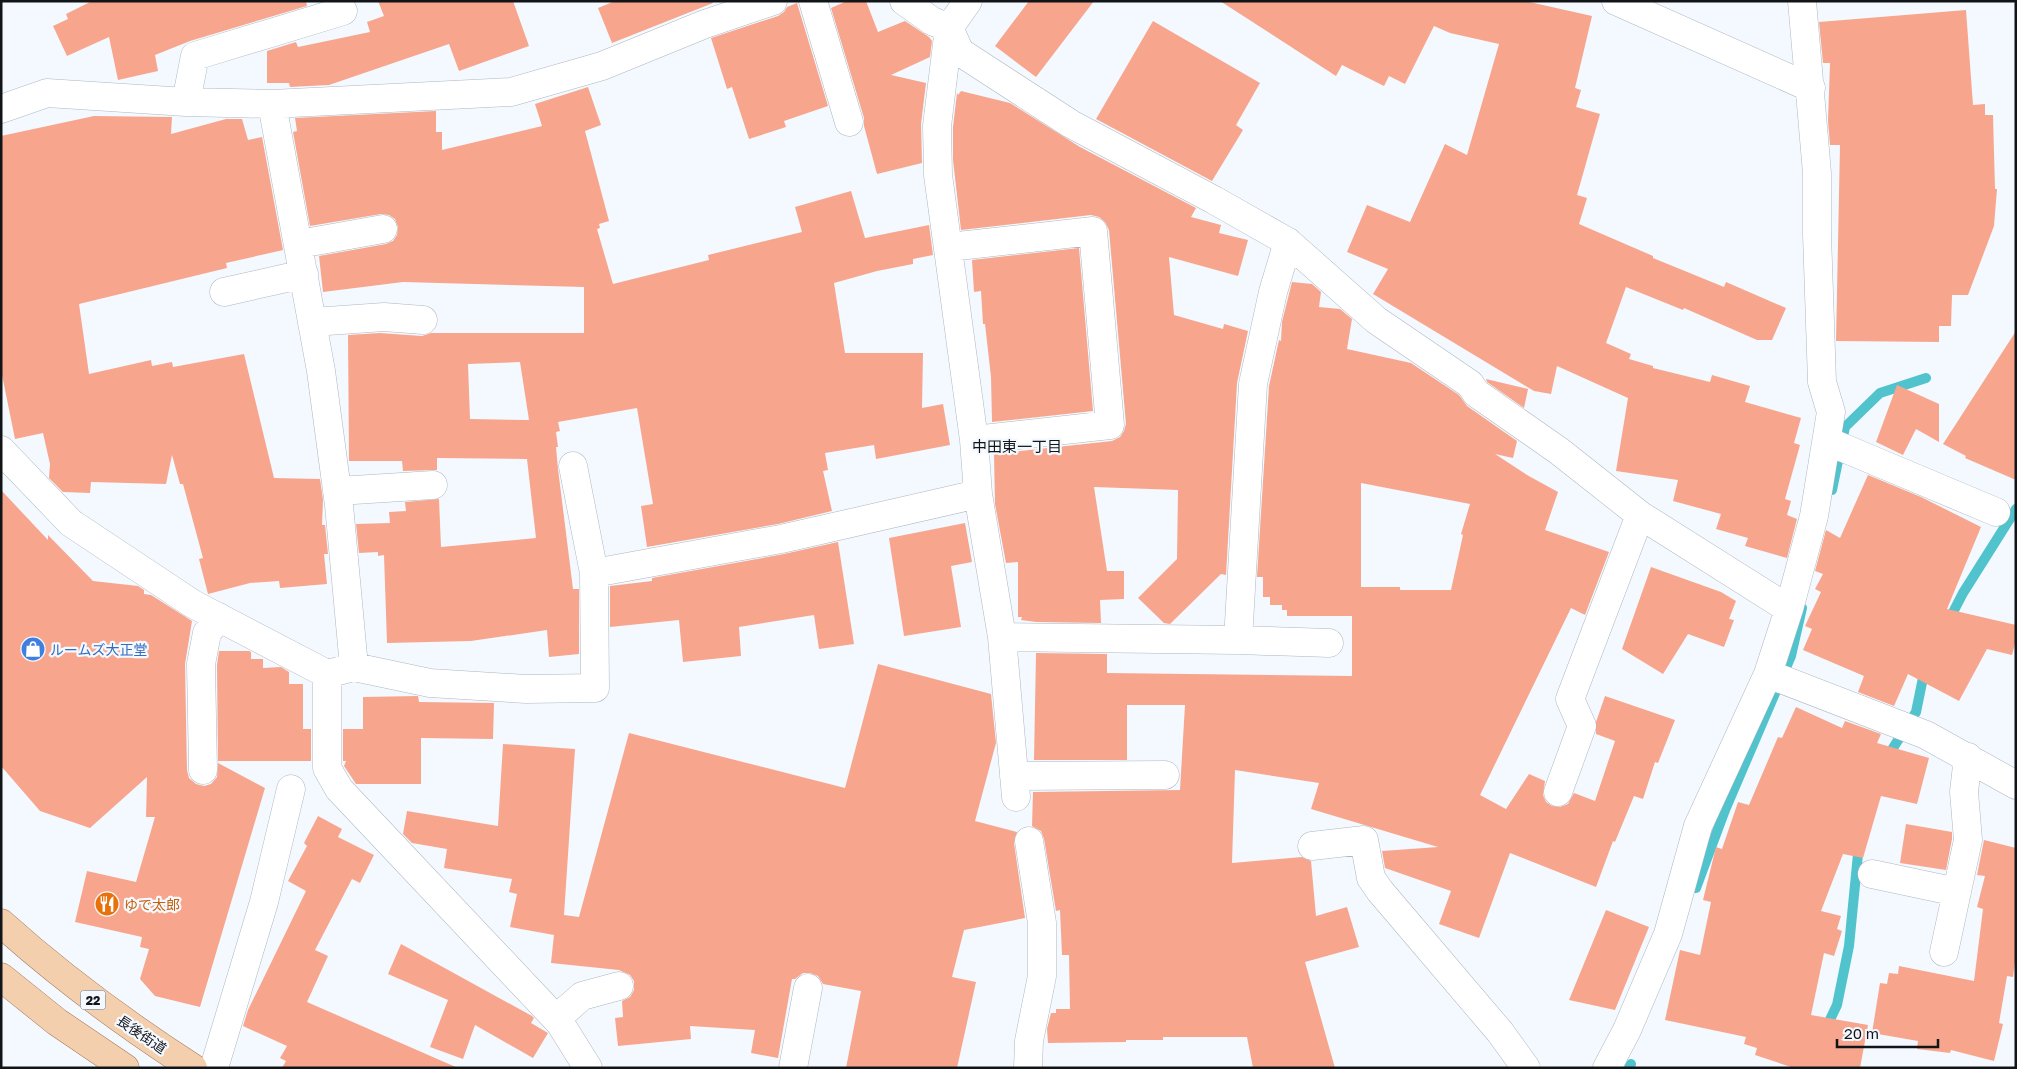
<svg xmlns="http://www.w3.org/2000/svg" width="2017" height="1069" font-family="'Golos Text','Noto Sans JP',sans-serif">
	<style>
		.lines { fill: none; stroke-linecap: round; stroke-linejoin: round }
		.stream { stroke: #50c3cd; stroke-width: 10 }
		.building { fill: #f7a68d; fill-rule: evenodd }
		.minor-casing { stroke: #aeb7c0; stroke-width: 29 }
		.major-casing { stroke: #a07956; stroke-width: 29 }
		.minor { stroke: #fff; stroke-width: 28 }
		.major { stroke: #f4cfae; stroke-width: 28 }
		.labels { text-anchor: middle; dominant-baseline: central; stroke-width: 4.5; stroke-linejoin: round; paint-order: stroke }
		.shield { fill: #f4f9ff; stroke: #56595d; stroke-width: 1 }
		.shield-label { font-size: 12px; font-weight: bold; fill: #121518 }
		.shop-label { font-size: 14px; fill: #366cbe; stroke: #f4f9ff; text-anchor: start }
		.food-label { font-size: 14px; fill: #c56008; stroke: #f4f9ff; text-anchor: start }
		.street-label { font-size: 14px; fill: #121518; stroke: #f4f9ff }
		.neighbourhood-label { font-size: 15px; fill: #121518; stroke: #f4f9ff }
	</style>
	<rect width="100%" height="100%" fill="#f4f9ff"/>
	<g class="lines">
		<path class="stream" d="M1832,490L1845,427L1880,393L1926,378
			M1948,622L1963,593L2016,509
			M1886,759L1916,712L1925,668
			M1696,888L1725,810L1791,656L1802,608
			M1825,1030L1837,1005L1849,946L1859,844
			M1629,1068L1631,1064"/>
	</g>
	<path class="building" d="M92,1H306L307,6L190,41L155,55L158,71L118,80L109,37L67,56L53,26L68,19L66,14Z
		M378,1H513L529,46L459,71L449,44L329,85L290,87L289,83H267V51L296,42L298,47L370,32L367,22L384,16Z
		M615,1H712L713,3L612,43L598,8Z
		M847,1H866L878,32L905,21L929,37L932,41L930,57L891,75L926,83L921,124L922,163L877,174L864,126V118L831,8Z
		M1029,1H1094L1036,77L995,46Z
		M1220,1H1525L1592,16L1575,88L1581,90L1576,107L1600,114L1577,195L1587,198L1579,224L1653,256V258L1724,287L1726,282L1786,308L1772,340H1757L1684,308L1683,310L1626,287L1606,343L1631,354L1629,359L1653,366V368L1710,382L1712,375L1750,386L1745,402L1801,418L1794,443L1800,445L1785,499L1791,501L1787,515L1797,519L1787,558L1745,546L1748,538L1716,529L1721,514L1673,501L1678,480L1616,471L1628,398L1557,366L1551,394L1534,391L1373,294L1388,269L1347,252L1367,205L1410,222L1445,144L1467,155L1499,44L1450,33L1434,26L1405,84L1389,76L1384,86L1342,65L1336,76Z
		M797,3L828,106L784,121L786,127L749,139L732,87L727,89L711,38L778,16L784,12L787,7Z
		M1966,10L1973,105L1985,104V115H1993L1995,189H1997L1994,226L1968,295H1952L1951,326H1939V342L1836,341L1840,145H1830L1828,121L1830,63H1823L1819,22Z
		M1153,21L1260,83L1236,125L1243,130L1212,181L1096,119Z
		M588,87L601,125L585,131L609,221L599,224L600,228L597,229L613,284L709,260L708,255L802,232L795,207L851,191L865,238L929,225L933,255L913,259V264L877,271L834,283L845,353H923L922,408L943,404L950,445L876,459L874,445L825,453L828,470L823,471L832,511L778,524L647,547L641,506L653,504L637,408L558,422L560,431L556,432L558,447H556L558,469L573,589H579V654L549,657L547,630L471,641L387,643L384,555L378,556V552L359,553L356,524L390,523L389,512L406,511L405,502L439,499L441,547L536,538L527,459L437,458V470L403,471L402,461H349L348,335L380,333L422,336L431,333H584V287L403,282L323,292L319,256L386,244L393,241L397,235L398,227L395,219L389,215L381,214L310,226L293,132L297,131L295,118L436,111V132H442V150L542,126L535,104ZM520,362L529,420L470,419L468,364Z
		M961,91L1010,103L1080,147L1196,208L1191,217L1221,225L1219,233L1248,240L1238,276L1169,257L1174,315L1223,329L1224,324L1248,331L1237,383L1226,575L1221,574L1170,624L1164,623L1138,598L1177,559L1178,490L1094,487L1107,571H1124V599L1100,600L1101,623L1036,622L1021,620L1022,617H1018V562L1006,563L995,504L994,454L1112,441L1120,437L1124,431L1126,424L1109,230L1105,222L1099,217L1091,215L961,230L953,160V127L957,93L958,95Z
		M94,116L172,117L171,134L226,119H242L248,140L262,137L283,250L226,263L227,268L79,304L89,374L151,360L152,366L172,362L173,367L244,354L274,478L320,479L323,500L322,525H325L328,554H324L327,584L280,588L279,581L250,583L208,594L199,559L203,558L183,484H180L172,455L166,484L91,482L90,493L63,492L49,478L50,464L43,433L15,439L1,370V136Z
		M1079,248L1093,411L992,422L991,377L985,324H983L981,291L974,292L972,260Z
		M1292,282L1312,284L1321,292L1319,307L1340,309L1352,319L1347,349L1411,363L1459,395L1467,406L1517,441L1513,458L1495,454L1527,475L1558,492L1545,530L1609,552L1585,615L1571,608L1480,795L1506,809L1529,774L1545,781L1543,795L1546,802L1552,806L1560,807L1568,804L1574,793L1595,801L1615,741L1596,734V722L1605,696L1675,720L1658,763L1655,762L1643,799L1634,796L1615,842L1613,841L1596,887L1510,853L1479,938L1439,924L1451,891L1385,868L1382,851L1438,847L1311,809L1319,783L1235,770L1232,863L1302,857L1311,861L1316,916L1347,907L1359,947L1305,962L1335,1068H1253L1247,1037H1163V1040H1126V1042L1048,1043L1047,1029L1051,1013H1056V1009H1070L1069,955H1062L1060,910L1056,911L1044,839L1041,831L1032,826L1033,792L1180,790L1185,705H1127V760H1034L1036,653L1107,654V673L1352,676V616H1287V610H1282V605H1270V597H1263V577H1257L1269,386L1279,340L1281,341L1282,322ZM1361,483L1470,504L1461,534L1463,535L1451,590H1400V587H1361Z
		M2016,331V480L1965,458L1966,456L1943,444Z
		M1486,379L1528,389L1524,408L1487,382Z
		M1897,385L1939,404V442L1916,429L1903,455L1876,442Z
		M1868,475L1921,497L1981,527L1947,609L2016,625V640L2012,655L1987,649L1959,701L1908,674L1894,706L1858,692L1864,676L1803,650L1812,629L1805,626L1821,592L1815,589L1823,574L1815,571L1826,530L1840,538Z
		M1,490L48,540V535L93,581L138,586L144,590V594L151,595L192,621L185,664L187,770L189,778L196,784L204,786L211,784L217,777L218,763L265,788L200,1007L155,996L140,979L149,949L140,947L142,937L75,922L87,871L136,882L155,817H146L147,777L90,828L40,811L1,766Z
		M965,523L972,562L951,566L961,627L904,636L889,538Z
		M838,542L854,644L819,649L814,615L739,627L741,656L683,662L679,620L610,627V586L652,581V578L784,554Z
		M1651,567L1721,592L1736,601L1729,619L1734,620L1724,647L1688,634L1663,674L1622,649Z
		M219,651H249L251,652V659H263V668L281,667L289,672V684H303V729H311V761H218L217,665Z
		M878,664L991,694L996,743L975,821L1017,832L1014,843L1025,918L964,930L952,977L976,982L957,1068H846L861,991L823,984L818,976L810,973H803L795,979H792L778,1058L751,1053L755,1030L690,1026L691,1039L618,1046L615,1018L623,1017L622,1001L630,997L634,990V981L630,975L619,970L551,963L554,935L510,927L517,894L509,892L512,879L444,868L447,849L412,843L403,834L407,811L498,826L503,744L575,749L564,915L579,917L629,733L845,788Z
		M418,696L419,702L494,703L493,739L421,738V784H356L344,766L346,761H343V729H363V697Z
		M1796,707L1842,728L1845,721L1881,734L1877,743L1929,758L1917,804L1881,796L1863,858L1843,854L1821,911L1841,916L1837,929L1842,931L1834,956L1824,953L1811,1015L1868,1025L1860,1068H1794L1755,1055L1757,1048L1744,1044L1746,1037L1665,1020L1680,950L1700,955L1711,902L1703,900L1716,847L1722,849L1738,802L1749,805L1778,737L1782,738Z
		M318,816L342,829L338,837L374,855L360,883L352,879L315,950L328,956L307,1002L458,1068H282L286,1061L280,1058L287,1046L243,1026L248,1010L306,891L288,881L307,846L304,843Z
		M1906,824L1952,832V839L1946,870L1900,863Z
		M1984,840L2016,848V954L2013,977L2007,976L1999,1023L2003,1024L1994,1061L1951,1050L1950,1053L1917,1049L1918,1041L1872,1033L1880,983L1887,984L1889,973L1898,974L1899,966L1974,981L1983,909L1977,907L1985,876L1977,875Z
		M1606,910L1649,927L1615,1010L1569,1000Z
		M401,944L532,1016L534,1018L531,1023L548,1033L533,1058L475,1025L463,1059L430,1047L448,1000L388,974Z"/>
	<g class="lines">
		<defs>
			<path id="minor" d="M813,1L849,122
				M904,1L932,21L949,28L960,52L1071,124L1214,200L1288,242L1376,320L1470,384L1476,393L1559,451L1640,515L1789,609
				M968,1L949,28L937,126L938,175L974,440L978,494L1002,637L1016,797
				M1616,1L1811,88
				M186,102L195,56L343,11
				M272,104L321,371L339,505L354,667
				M1,109L47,93L186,102L272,104L511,92L602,66L705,24L773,1
				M299,244L383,229
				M949,247L1093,231L1110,425L974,440
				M224,292L304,274
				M313,322L384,317L423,320
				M1827,441L1996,512
				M1,450L71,523L193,604L327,674L354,667L430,683L526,689L595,688L594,573L781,539L978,494
				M573,466L594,573
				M338,491L433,485
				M1002,637L1238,640L1253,384L1273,292L1288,242
				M1238,640L1329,643
				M327,674V768L339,789L560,1023L588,1068
				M1768,674L1926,735L2016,785
				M203,770L201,664L207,633L219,617
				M1014,776L1165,775
				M1558,792L1582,726L1570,699L1640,515
				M1312,846L1364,840L1371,878L1380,891L1500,1032L1526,1068
				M1872,874L1957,892
				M1944,952L1968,840L1964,792L1968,757
				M556,1019L582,996L619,986
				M214,1068L264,902L291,789
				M793,1068L808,988
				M1028,1068L1029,1041L1042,976V923L1029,841
				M1607,1068L1627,1030L1668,934L1698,826L1768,674L1789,609L1814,516L1831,412L1822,382L1817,234V173L1802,1"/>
			<path id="major" d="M1,923C61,977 125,1024 193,1068
				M1,977L57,1022L125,1068"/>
		</defs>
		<use href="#minor" class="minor-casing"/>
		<use href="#major" class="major-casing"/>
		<use href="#minor" class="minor"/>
		<use href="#major" class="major"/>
	</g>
	<defs>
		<symbol id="shop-disc" viewBox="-11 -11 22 22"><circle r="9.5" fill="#3f7fe0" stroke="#f4f9ff"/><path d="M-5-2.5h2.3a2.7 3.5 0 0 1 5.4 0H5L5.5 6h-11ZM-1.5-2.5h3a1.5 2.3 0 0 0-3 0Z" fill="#fff"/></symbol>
		<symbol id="restaurant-disc" viewBox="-11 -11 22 22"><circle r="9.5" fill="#e8710a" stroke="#f4f9ff"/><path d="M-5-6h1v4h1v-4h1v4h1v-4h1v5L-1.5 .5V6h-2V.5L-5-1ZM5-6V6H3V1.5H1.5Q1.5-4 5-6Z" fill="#fff"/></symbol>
	</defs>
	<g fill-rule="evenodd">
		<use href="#shop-disc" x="19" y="635" width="28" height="28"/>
		<use href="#restaurant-disc" x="93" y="890" width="28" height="28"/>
	</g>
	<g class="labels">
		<rect class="shield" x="80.5" y="990.5" width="25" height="19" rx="4"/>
		<g class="shield-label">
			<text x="93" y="1000">22</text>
		</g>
		<g class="shop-label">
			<text x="50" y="649">ルームズ大正堂</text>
		</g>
		<g class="food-label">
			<text x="124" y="904">ゆで太郎</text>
		</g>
		<g class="street-label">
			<text transform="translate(142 1034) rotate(34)">長後街道</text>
		</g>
		<g class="neighbourhood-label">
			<text x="1017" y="446">中田東一丁目</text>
		</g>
	</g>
	<rect width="2017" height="1069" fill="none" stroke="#121518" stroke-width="5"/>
	<path d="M1837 1039v8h101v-8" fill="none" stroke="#121518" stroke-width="2.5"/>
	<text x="1844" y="1039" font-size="15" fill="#121518" stroke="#f4f9ff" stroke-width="4" paint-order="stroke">20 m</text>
</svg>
